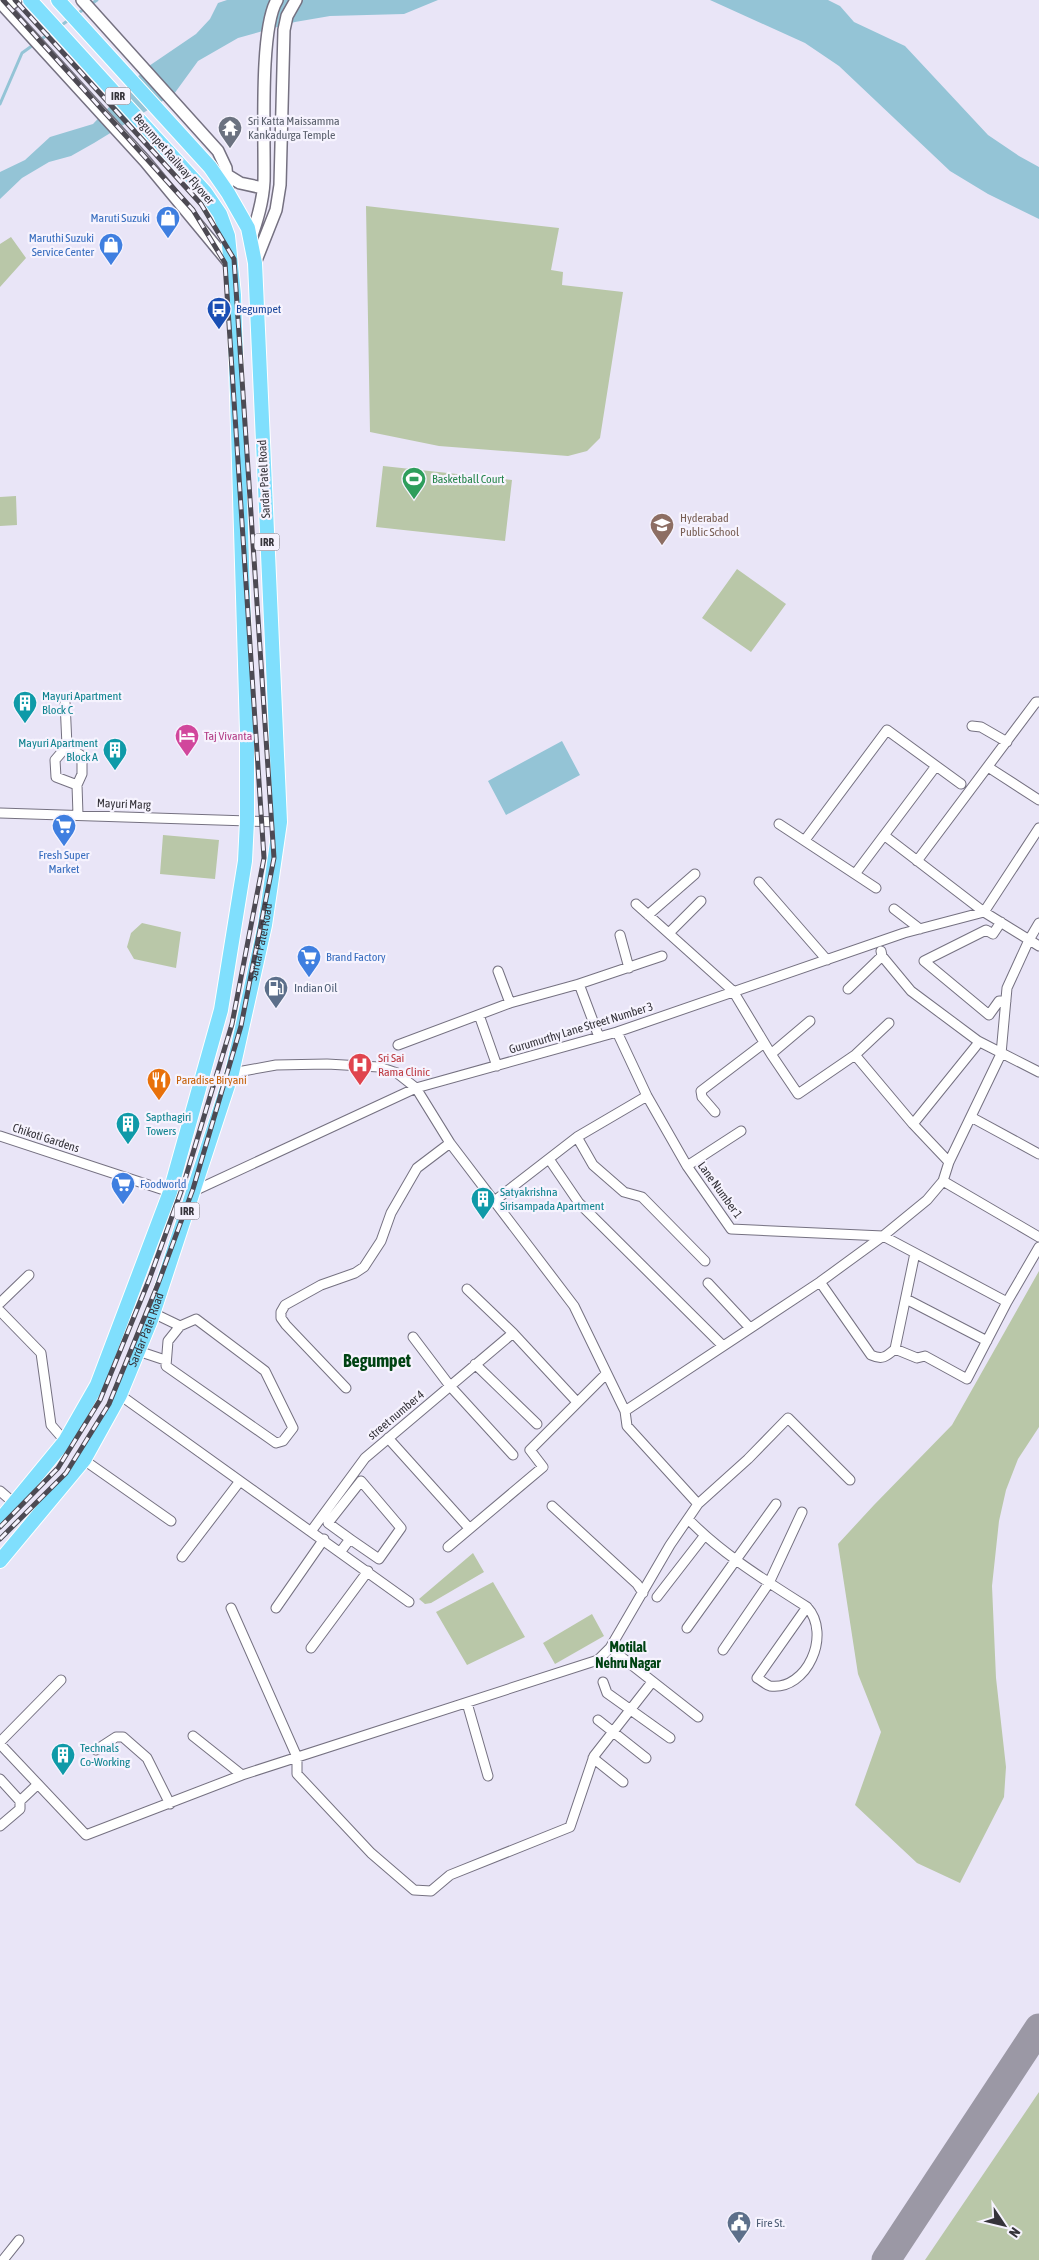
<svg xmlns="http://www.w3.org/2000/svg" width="1039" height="2260" font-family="'Asap Condensed',sans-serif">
<rect width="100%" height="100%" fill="#e9e5f7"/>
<!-- green -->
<path fill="#b9c7a8" d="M366,206l193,22 -8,42 12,2 -1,13 61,7 -23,146 -13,13 -19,5 -129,-10 -69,-14z
M11,237l15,21 -26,29v-43z
M383,466l129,14 -7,61 -129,-14z
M16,496l1,29 -17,1v-29z
M737,569l49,35 -35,48 -49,-34z
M163,835l56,5 -4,39 -55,-5z
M142,923l39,9 -5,36 -42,-9 -7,-12 4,-14z
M1039,1271v156l-21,32 -12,31 -7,31 -7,65 4,92 10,89 -2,30 -44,86 -43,-20 -62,-58 26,-73 -23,-58 -20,-130 36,-39 78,-80z
M473,1553l11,19 -53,31 -6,1 -6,-5z
M493,1582l32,55 -58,28 -31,-53z
M592,1614l12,22 -49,28 -12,-21z
M1039,2092v168h-114z"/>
<!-- water -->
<path fill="#94c4d6" d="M227,0h211l-34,14 -74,2 -35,6 -57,16 -40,23 -24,33 -80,49 -23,13 -22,6 -27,16 -22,21v-27l25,-12 25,-23 43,-13 53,-56 50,-34 14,-15 8,-16z
M710,0h118l12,6 14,16 51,24 83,89 31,21 20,11v52l-51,-25 -38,-23 -111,-105 -34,-23z
M562,741l18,34 -74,40 -18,-34z"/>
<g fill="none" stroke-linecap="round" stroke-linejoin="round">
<!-- stream -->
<path stroke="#94c4d6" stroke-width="3" d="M77,14l20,-14
M59,27l11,-8
M0,104l22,-51 32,-23"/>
<!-- taxiway -->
<path stroke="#9b98a5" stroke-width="29" d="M886,2260l153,-232"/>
<defs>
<path id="minor" d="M65,701l2,45 -12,14 1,17 21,8 1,30
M972,726l9,1 26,15
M67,746l15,10v18l-5,11
M988,767l51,33
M0,813l280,9
M779,824l97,64
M885,836l99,76 55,34
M805,840l82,-110 74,54
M917,861l119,-159h3
M855,874l81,-108
M759,882l68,78
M636,904l97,87 38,63 27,40 57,-39 34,-32
M894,909l26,20
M648,915l47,-41
M1001,922l-8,12 -7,-4 -62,31 65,54 10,-14h7
M669,933l32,-32
M620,935l9,33
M882,956l29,35 67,50 61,31
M498,971l12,32
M579,984l20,53
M848,989l34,-33 -1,-5
M479,1015l18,51
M617,1032l30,64 40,70 44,63 152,7 32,17 -20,96c-9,8 -13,11 -24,6l-51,-73
M398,1045l112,-42 69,-19 83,-28
M771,1054l39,-33
M855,1055l58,69 36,38
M232,1073l44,-8 51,-1 52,3 18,6 19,15 34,55 124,163 51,105 2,15 71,78
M715,1112l-13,-15 -1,-6 63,-48
M971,1117l68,37
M913,1124l63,-78
M0,1136l170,56
M577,1137l16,28 31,27 18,5 63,64
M549,1159l30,44 144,143
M687,1166l54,-35
M943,1181l96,56
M194,1191l222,-103 201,-56 287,-99 80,-21 55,-84
M493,1202l84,-65 70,-41
M915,1253l92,49
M708,1283l42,45
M467,1289l46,44 64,69
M906,1299l81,42
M0,1303l29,-28
M0,1311l41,42 10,72 14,16
M153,1313l27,13 -12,15 -2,25 110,77 7,-2 10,-13 -28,-57 -69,-52 -16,7
M413,1337l37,49 63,69
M895,1349l22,9 8,-2 42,23 40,-77 32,-55
M138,1351l27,9
M475,1364l62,60
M346,1388l-60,-63 -5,-7v-6l4,-7 36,-20 34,-12 9,-6 17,-26 10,-28 26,-45 33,-25
M120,1395l289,207
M625,1411l195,-129 63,-46 44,-36 16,-19 6,-19 52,-108 6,-66 22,-48 10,-17
M388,1438l81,90
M84,1460l87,61
M0,1491l15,13
M552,1506l85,78 6,9
M688,1519c34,35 78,62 119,88 25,27 0,84 -37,79 -4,-1 -9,-6 -13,-8l50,-71
M312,1530l53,-72 148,-125
M448,1547l95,-80 -13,-17 76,-76
M341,1551l9,-12 29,20 22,-31 -40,-47 -33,42 22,16
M182,1557l58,-76
M657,1597l48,-62
M231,1608l66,149v17l74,79 43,37 17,1 19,-16 120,-48 24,-71 58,-74
M276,1608l48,-69
M687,1628l89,-124
M311,1648l57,-77
M610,1648l88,69
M723,1650l46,-67 33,-71
M603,1682l4,11 63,45
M467,1703l21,73
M598,1720l48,38
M193,1736l49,39
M0,1742l61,-62
M0,1744l86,91 156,-60 356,-115 12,-12 60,-103 28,-41 50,-45 40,-41 62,62
M96,1750l20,-13h7l24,21 23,46
M593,1758l30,24
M0,1779l20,22v8l-20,17
M20,1801l18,-17
M3,2260l16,-20"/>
<path id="tertiary" d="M82,0l136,151 8,17 2,25
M0,2l145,159 86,104
M6,8l10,-8
M227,175l13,8 23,5
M250,241c7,-20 13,-39 14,-60 1,-39 -5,-152 13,-181
M255,263l21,-53 4,-25 4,-155 3,-14 9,-16"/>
<g id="primary">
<path d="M0,1520l65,-79 32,-56 73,-193 51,-182 24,-149 2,-40v-90l-13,-436 -6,-59 -8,-22 -15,-22 -175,-192"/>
<path id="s1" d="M0,1561l84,-101 36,-65 31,-75 81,-247 33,-148 15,-103 -25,-559 -7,-35 -20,-35 -18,-26 -152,-167"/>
</g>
</defs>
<!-- minor casing -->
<use href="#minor" stroke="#757181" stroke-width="11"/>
<!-- tertiary casing -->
<use href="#tertiary" stroke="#757181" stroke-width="14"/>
<!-- primary casing -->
<use href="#primary" stroke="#fff" stroke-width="16"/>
<!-- minor -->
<use href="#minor" stroke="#fff" stroke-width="9"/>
<!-- tertiary -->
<use href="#tertiary" stroke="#fff" stroke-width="11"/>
<!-- primary -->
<use href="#primary" stroke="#80dffd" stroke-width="14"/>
<defs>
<path id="rail" d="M0,1527l58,-59 42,-68 49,-120 34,-94 49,-162 32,-166 -39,-595 -32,-53 -190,-210
M0,1539l66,-66 43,-69 49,-120 35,-95 48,-163 33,-168 -40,-599 -33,-55 -186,-204"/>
</defs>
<!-- rail casing -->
<use href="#rail" stroke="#4d4a53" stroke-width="5"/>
<!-- rail -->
<use href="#rail" stroke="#f6f3fe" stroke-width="3" stroke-dasharray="9" stroke-linecap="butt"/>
</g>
<!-- icons -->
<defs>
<symbol id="temple-pin" viewBox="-11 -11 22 30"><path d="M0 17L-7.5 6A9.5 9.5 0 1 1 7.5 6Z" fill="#6b7280" stroke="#f6f3fe"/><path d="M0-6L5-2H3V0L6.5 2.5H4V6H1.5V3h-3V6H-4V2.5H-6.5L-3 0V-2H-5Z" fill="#fff"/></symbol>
<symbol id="shop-pin" viewBox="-11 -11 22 30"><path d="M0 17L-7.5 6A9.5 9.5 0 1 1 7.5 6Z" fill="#3f7fe0" stroke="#f6f3fe"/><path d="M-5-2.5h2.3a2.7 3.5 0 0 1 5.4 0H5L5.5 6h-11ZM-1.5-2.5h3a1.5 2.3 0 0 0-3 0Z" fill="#fff"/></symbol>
<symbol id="bus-pin" viewBox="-11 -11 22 30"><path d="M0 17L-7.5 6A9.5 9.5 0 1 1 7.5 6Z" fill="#1a4fb4" stroke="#f6f3fe"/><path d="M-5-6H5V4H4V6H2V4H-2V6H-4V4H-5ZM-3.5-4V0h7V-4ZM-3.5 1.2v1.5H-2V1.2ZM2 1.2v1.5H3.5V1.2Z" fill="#fff"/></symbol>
<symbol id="stadium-pin" viewBox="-11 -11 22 30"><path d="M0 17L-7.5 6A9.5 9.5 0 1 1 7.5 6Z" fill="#2e9e5b" stroke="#f6f3fe"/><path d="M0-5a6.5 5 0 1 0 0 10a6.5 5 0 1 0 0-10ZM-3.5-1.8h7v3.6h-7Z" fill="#fff"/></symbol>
<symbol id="school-pin" viewBox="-11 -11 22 30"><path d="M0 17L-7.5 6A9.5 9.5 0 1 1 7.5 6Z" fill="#8d6e63" stroke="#f6f3fe"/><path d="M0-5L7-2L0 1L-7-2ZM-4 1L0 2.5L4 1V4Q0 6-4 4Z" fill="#fff"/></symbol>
<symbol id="building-pin" viewBox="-11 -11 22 30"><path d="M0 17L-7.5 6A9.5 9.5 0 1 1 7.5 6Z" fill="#0f9aa8" stroke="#f6f3fe"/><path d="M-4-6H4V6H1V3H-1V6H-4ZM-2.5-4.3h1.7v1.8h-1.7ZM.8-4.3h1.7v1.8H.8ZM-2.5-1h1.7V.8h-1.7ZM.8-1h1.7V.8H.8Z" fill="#fff"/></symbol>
<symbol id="hotel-pin" viewBox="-11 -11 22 30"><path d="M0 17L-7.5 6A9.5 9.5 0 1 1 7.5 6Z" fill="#d1479c" stroke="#f6f3fe"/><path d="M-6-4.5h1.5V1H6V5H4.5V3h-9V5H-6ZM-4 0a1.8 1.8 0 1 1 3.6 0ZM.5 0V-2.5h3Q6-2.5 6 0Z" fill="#fff"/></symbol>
<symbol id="supermarket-pin" viewBox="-11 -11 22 30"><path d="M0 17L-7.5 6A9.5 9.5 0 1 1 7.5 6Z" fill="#3f7fe0" stroke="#f6f3fe"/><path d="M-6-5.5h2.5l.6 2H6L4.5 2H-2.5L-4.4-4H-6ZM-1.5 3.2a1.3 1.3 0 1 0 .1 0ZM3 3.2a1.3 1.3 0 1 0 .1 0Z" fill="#fff"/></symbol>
<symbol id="fuel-pin" viewBox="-11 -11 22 30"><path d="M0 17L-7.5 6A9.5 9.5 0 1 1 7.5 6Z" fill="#5c6f8a" stroke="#f6f3fe"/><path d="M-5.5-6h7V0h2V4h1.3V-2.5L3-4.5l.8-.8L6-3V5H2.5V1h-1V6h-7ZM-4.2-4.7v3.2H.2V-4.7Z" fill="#fff"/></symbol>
<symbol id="hospital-pin" viewBox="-11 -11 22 30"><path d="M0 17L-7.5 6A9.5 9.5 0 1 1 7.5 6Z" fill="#e0444e" stroke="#f6f3fe"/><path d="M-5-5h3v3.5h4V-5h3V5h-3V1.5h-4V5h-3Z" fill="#fff"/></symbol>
<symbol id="restaurant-pin" viewBox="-11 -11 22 30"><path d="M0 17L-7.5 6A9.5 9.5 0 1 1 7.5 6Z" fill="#e8710a" stroke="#f6f3fe"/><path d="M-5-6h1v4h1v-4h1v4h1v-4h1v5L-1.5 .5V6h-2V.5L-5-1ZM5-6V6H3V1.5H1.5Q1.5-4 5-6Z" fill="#fff"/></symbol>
<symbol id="civic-pin" viewBox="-11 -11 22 30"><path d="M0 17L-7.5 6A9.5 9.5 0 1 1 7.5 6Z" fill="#5c6f8a" stroke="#f6f3fe"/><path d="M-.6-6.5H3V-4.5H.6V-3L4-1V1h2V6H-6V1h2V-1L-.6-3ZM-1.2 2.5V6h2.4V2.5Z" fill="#fff"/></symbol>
</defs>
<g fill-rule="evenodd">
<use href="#temple-pin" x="216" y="114" width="28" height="38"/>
<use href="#shop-pin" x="154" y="204" width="28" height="38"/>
<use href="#shop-pin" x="97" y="231" width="28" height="38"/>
<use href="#bus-pin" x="205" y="295" width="28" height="38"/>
<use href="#stadium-pin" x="400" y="465" width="28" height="38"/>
<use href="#school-pin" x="648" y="511" width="28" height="38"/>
<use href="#building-pin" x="11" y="689" width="28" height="38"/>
<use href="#hotel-pin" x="173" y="722" width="28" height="38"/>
<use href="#building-pin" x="101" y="736" width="28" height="38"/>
<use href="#supermarket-pin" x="50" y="812" width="28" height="38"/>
<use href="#supermarket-pin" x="295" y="943" width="28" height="38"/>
<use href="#fuel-pin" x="262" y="974" width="28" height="38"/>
<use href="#hospital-pin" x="346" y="1051" width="28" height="38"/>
<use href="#restaurant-pin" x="145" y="1066" width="28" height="38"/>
<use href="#building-pin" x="114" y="1110" width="28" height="38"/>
<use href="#supermarket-pin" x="109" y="1170" width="28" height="38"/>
<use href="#building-pin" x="469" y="1185" width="28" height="38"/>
<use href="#building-pin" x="49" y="1741" width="28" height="38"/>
<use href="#civic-pin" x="725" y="2209" width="28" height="38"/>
</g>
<g text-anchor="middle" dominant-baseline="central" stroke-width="4.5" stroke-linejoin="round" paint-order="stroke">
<!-- shield labels -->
<g fill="#f6f3fe" stroke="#6f6d75" stroke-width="1">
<rect x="105.5" y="87.5" width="25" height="17" rx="4"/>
<rect x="254.5" y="533.5" width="25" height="17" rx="4"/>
<rect x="174.5" y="1202.5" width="25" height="17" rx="4"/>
</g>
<g font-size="11" font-weight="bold" fill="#35333a">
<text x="118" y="96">IRR</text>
<text x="267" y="542">IRR</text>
<text x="187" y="1211">IRR</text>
</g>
<!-- worship labels -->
<g font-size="12" fill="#5b616d" stroke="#f6f3fe" text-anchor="start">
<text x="248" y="121">Sri Katta Maissamma<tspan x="248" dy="14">Kankadurga Temple</tspan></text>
</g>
<!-- street labels -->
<g font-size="12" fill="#35333a" stroke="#f6f3fe">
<text transform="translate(174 159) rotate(49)">Begumpet Railway Flyover</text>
<text transform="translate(264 479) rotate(-93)">Sardar Patel Road</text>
<text transform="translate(124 804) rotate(2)">Mayuri Marg</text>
<text stroke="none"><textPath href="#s1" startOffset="681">Sardar Patel Road</textPath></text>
<text transform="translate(581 1028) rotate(-17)">Gurumurthy Lane Street Number 3</text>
<text transform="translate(46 1138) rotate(18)">Chikoti Gardens</text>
<text transform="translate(720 1190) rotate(54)">Lane Number 1</text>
<text stroke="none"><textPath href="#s1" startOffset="276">Sardar Patel Road</textPath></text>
<text transform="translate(396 1415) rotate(-40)">street number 4</text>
</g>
<!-- shop labels -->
<g font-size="12" fill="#366cbe" stroke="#f6f3fe" text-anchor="end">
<text x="150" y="218">Maruti Suzuki</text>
<text x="94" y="238">Maruthi Suzuki<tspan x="94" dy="14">Service Center</tspan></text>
<text x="64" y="855" text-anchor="middle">Fresh Super<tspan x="64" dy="14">Market</tspan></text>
<text x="326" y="957" text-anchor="start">Brand Factory</text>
<text x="140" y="1184" text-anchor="start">Foodworld</text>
</g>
<!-- transit labels -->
<g font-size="12" fill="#164399" stroke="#f6f3fe" text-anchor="start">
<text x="236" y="309">Begumpet</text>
</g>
<!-- leisure labels -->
<g font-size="12" fill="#27864d" stroke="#f6f3fe" text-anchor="start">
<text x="432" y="479">Basketball Court</text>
</g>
<!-- education labels -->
<g font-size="12" fill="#785e54" stroke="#f6f3fe" text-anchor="start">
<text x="680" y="518">Hyderabad<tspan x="680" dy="14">Public School</tspan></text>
</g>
<!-- culture labels -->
<g font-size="12" fill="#0d838f" stroke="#f6f3fe" text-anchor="start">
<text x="42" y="696">Mayuri Apartment<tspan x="42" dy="14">Block C</tspan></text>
<text x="98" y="743" text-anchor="end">Mayuri Apartment<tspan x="98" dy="14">Block A</tspan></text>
<text x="146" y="1117">Sapthagiri<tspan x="146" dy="14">Towers</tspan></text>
<text x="500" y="1192">Satyakrishna<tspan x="500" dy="14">Sirisampada Apartment</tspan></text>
<text x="80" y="1748">Technals<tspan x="80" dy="14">Co-Working</tspan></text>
</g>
<!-- hotel labels -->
<g font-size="12" fill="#b23c85" stroke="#f6f3fe" text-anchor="start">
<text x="204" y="736">Taj Vivanta</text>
</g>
<!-- service labels -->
<g font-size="12" fill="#4e5e75" stroke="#f6f3fe" text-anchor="start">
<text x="294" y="988">Indian Oil</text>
<text x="756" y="2223">Fire St.</text>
</g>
<!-- health labels -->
<g font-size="12" fill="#be3a42" stroke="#f6f3fe" text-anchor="start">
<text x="378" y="1058">Sri Sai<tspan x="378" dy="14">Rama Clinic</tspan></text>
</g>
<!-- food labels -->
<g font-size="12" fill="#c56008" stroke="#f6f3fe" text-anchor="start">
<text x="176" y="1080">Paradise Biryani</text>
</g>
<!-- neighbourhood labels -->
<g font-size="14" font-weight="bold" fill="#004313" stroke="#f6f3fe">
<text x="628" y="1647">Motilal<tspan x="628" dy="16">Nehru Nagar</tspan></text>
</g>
<!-- district labels -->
<g font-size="18" font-weight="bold" fill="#004313" stroke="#f6f3fe">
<text x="377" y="1360">Begumpet</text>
</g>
</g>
<!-- north arrow -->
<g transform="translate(1004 2225) rotate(125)" stroke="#f6f3fe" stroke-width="4" paint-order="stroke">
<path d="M0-4L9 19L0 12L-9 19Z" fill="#35333a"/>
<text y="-8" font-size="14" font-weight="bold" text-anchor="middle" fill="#35333a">N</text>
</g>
</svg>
